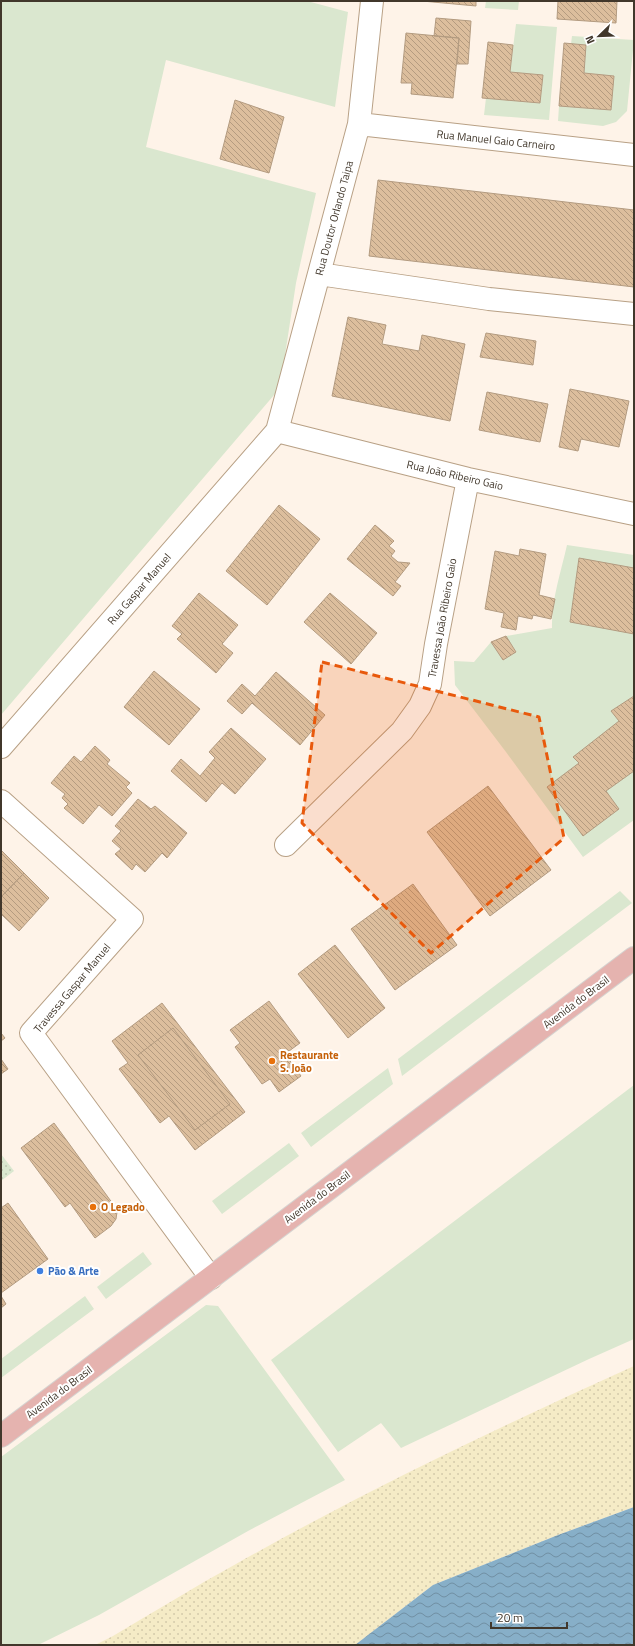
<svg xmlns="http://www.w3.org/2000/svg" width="635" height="1646" font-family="'Titillium Web',sans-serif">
<defs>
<pattern id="sand-dots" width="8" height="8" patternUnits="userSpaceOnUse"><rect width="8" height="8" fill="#f5ebc6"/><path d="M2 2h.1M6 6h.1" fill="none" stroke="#d3caaa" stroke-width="1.8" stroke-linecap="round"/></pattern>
<pattern id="park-dots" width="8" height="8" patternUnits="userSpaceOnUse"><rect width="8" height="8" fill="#dae7cf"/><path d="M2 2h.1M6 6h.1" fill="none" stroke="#bcc7b2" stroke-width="1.8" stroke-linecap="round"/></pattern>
<pattern id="water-waves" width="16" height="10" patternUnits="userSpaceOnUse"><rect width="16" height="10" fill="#87afc8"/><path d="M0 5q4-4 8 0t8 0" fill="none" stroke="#708fa3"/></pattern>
<pattern id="building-back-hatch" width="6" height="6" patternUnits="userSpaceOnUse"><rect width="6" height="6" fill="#dcbe9d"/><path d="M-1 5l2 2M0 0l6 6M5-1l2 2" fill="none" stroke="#b49b80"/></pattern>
</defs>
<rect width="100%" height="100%" fill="#fef3e8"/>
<!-- green -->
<path fill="#dae7cf" d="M1,1h306l41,11 -13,95 -169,-47 -20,87 170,46 -20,90 -16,105 -279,327z
M486,1h33l-1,9 -33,-2z
M516,24l41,3 -8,93 -65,-5 2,-17 54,5 3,-28 -33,-3z
M572,36l62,4 -7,71 -11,11 -13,4 -45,-5 1,-15 52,4 3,-34 -30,-3 2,-28 -15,-1z
M567,545l67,10v265l-51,37 -77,-105 -51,-67 -1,-24 20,1 17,-20 12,18 13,-8 -10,-16 46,-8c-1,-27 9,-56 15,-83z
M620,891l12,12 -230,173 -4,-17z
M388,1068l5,16 -82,63 -10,-14z
M634,1085v254l-45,20 -188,89 -20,-25 -43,29 -67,-92z
M289,1143l10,13 -77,58 -10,-13z
M143,1252l9,12 -46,35 -9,-12z
M85,1296l9,13 -93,69v-19z
M206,1305l12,1 127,174 -97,51 -149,84 -61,30h-37v-188z"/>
<!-- sand -->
<path fill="url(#sand-dots)" d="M634,1366v141l-76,28 -125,50 -78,60h-260l18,-9c41,-24 81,-49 123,-72 129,-73 263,-137 398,-198z"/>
<!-- park -->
<path fill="url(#park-dots)" d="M1,1154l13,17 -13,10z"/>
<!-- water -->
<path fill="url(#water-waves)" d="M634,1507v138h-279l78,-60 125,-50z"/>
<!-- building -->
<path fill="url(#building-back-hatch)" stroke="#b39b80" d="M422,1h54v5z
M558,1h59l-1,22 -59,-4z
M436,18l35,3 -3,43h-11l2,-26 -25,-2z
M406,33l53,5 -6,60 -42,-4 1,-11h-11z
M488,42l25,3 -3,27 33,3 -3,28 -58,-5z
M564,43l22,2 -2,28 30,3 -3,34 -52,-4z
M235,100l49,17 -15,56 -49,-14z
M378,180l256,30v77l-265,-31z
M348,317l38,8 -4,19 37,7 3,-16 43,9 -15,77 -118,-25z
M486,333l50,8 -3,24 -53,-8z
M570,389l59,12 -10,46 -38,-8 -3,12 -19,-4z
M487,392l61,12 -8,38 -61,-12z
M279,505l41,34 -53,66 -41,-34z
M375,525l19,16 -5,5 6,5 -4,5 7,6 12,1 -15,19 6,4 -8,10 -46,-37z
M520,549l26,5 -7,41 16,4 -4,20 -18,-4 -1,4 -14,-3 -2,14 -15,-3 3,-14 -19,-4 10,-58 24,5z
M579,558l55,10v66l-64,-12z
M199,593l39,32 -16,19 11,9 -17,20 -39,-34 5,-5 -10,-8z
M330,593l47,40 -26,31 -47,-42z
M506,636l10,16 -13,8 -12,-18z
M154,671l46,38 -31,36 -45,-38z
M276,672l49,43 -25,30 -48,-42 -10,11 -15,-13 15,-17 13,12z
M634,696v75l-28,20 13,18 -36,27 -36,-49 32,-24 -6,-6 46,-36 -8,-10z
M231,728l35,31 -31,35 -13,-11 -16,19 -35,-31 10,-12 19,17 15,-18 -6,-6z
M95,746l15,14 -3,4 23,19 -4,4 6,6 -20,23 -13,-11 -16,19 -19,-16 4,-4 -6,-6 3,-4 -14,-11 23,-27 7,6z
M488,786l63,84 -61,46 -63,-84z
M138,799l13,10 4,-3 32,27 -20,25 -5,-5 -17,19 -9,-8 -4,6 -17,-16 6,-5 -9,-8 9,-10 -6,-5z
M1,850l23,23 -23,24z
M24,873l25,25 -30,33 -18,-17v-17z
M413,884l44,61 -62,45 -44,-61z
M335,945l50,63 -37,30 -50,-64z
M269,1001l31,42 -15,11 16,22 -22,16 -9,-13 -8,5 -27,-37 5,-4 -10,-13z
M162,1003l83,109 -50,38 -26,-34 -9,7 -41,-54 9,-6 -16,-22z
M173,1028l57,76 -35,26 -57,-75z
M1,1033l4,5 -4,3z
M1,1059l7,10 -7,5z
M54,1123l59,81 4,8 -1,7 -5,7 -16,12 -25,-35 -5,4 -44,-59z
M8,1203l40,56 -47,34v-85z
M1,1296l5,8 -5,4z"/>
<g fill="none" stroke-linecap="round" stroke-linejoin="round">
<defs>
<path id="minor" d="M359,124l275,31
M319,274l170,25 145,15
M277,431l191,48 166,35
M1,747l276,-316 82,-307 13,-123
M1,801l131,118 -101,114 180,245
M286,845l116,-114 18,-25 10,-22 6,-40 32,-165"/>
<path id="major" d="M1,1436l633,-478"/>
</defs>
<!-- minor casing -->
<use href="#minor" stroke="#b8a085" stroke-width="24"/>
<!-- major casing -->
<use href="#major" stroke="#d5d3d0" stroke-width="24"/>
<!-- minor -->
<use href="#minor" stroke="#fff" stroke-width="22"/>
<!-- major -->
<use href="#major" stroke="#e5b3af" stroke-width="22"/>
</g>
<!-- marked area -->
<path fill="#e8590c" fill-opacity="0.2" stroke="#e8590c" stroke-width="3" stroke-dasharray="8 5" stroke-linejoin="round" d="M322,662l217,55 25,121 -133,115 -129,-130z"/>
<!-- markers -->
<g fill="#e8710a" stroke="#fff" stroke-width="1.5">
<circle cx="272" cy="1061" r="4"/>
<circle cx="93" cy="1207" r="4"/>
</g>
<circle fill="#3f7fe0" stroke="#fff" stroke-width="1.5" cx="40" cy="1271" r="4"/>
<g text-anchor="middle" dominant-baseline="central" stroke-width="4" stroke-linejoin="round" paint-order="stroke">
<!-- street labels -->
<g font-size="11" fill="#41372b" stroke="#fff">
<text transform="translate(496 140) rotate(6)">Rua Manuel Gaio Carneiro</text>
<text transform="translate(334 218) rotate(-75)">Rua Doutor Orlando Taipa</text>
<text transform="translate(455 475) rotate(13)">Rua João Ribeiro Gaio</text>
<text transform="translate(139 589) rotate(-49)">Rua Gaspar Manuel</text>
<text transform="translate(442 618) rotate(-80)">Travessa João Ribeiro Gaio</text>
<text transform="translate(72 988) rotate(-50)">Travessa Gaspar Manuel</text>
<text transform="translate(576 1002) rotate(-37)">Avenida do Brasil</text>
<text transform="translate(317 1197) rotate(-37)">Avenida do Brasil</text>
<text transform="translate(59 1392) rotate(-37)">Avenida do Brasil</text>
</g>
<!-- food labels -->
<g font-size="11" font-weight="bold" fill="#c56008" stroke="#fff" text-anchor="start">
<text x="280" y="1055">Restaurante<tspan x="280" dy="13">S. João</tspan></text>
<text x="101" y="1207">O Legado</text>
</g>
<!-- shop labels -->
<g font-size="11" font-weight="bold" fill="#366cbe" stroke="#fff" text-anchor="start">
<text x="48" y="1271">Pão &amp; Arte</text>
</g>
</g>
<!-- border -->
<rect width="635" height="1646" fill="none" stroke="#41372b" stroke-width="4"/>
<!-- north arrow -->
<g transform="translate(599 36) rotate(247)" stroke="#ffffff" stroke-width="3" paint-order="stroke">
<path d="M0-3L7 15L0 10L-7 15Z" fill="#41372b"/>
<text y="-6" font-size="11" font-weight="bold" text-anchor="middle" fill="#41372b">N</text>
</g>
<!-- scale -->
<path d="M491 1622v6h76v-6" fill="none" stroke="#41372b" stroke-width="2"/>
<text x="497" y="1622" font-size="12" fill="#41372b" stroke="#ffffff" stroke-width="3" paint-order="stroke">20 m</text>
</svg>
